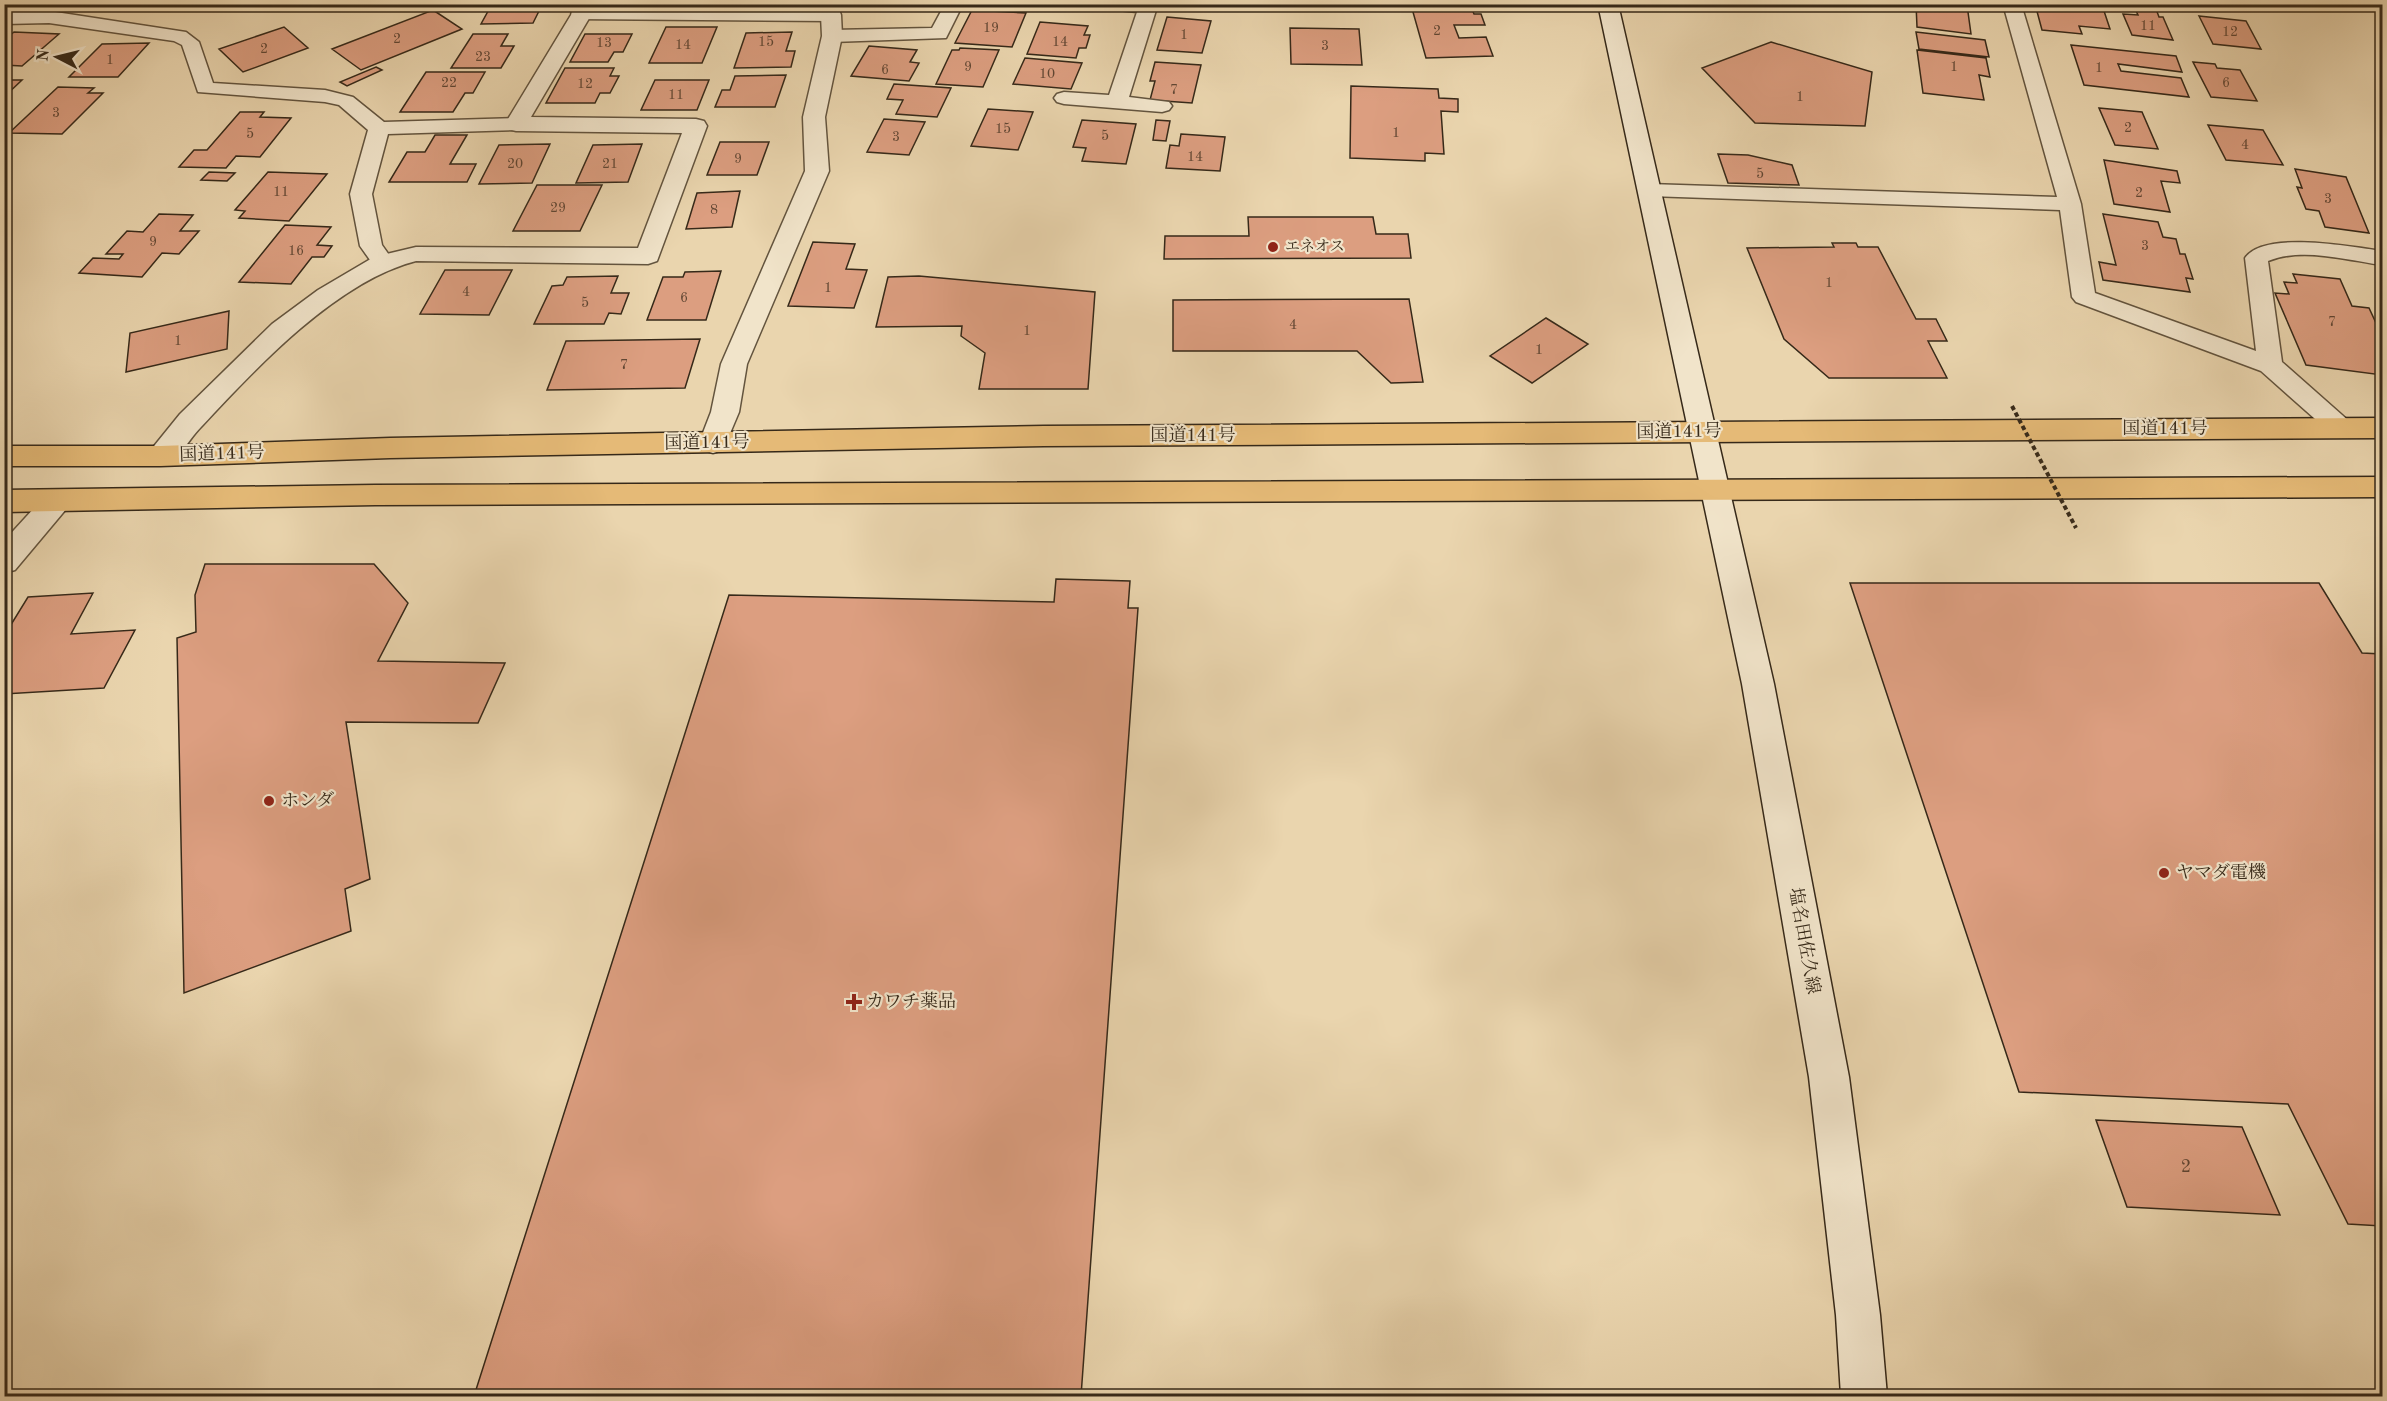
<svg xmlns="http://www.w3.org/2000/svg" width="2387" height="1401" font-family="'Old Standard TT','Noto Serif JP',serif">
<rect width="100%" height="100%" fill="#ead5ae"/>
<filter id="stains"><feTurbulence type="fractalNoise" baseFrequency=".00333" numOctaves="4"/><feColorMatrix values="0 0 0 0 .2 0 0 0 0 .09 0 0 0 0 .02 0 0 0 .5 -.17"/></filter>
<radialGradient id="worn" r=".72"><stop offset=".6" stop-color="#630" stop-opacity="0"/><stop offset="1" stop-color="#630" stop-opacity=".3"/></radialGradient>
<!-- building -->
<path fill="#dc9e80" stroke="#362919" stroke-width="1.5" d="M492,4h42l-2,5h8l-7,14 -52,1z
M1470,4l4,10h7l4,11h-31l5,13 27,-1 7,19 -67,2 -15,-53z
M1916,4l51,1 4,29 -54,-7z
M2035,4h41l27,4 7,21 -31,-3 3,8 -40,-4z
M2134,7l22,2 3,8h4l10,23 -41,-5 -9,-21 15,1z
M433,10l29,19 -101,41 -29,-21z
M972,10l54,3 -14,34 -57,-4z
M2199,16l47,5 15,28 -48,-5z
M1167,17l44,4 -9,32 -45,-3z
M1040,22l48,4 -4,9h6l-4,13h-7l-3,10 -49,-4z
M284,27l24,21 -65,24 -24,-23z
M666,27h51l-15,36h-53z
M1290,28l69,1 3,36 -71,-1z
M14,32l45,2 -37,32 -18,-1v-25z
M792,32l-6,19h9l-4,16 -57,1 12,-35z
M1916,32l69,8 4,17 -70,-8z
M473,34h35l-7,12h13l-13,22h-50z
M585,34h47l-9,18h-9l-6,10h-38z
M1771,42l101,30 -7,54 -110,-3 -53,-55z
M149,43l-31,34h-49l33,-33z
M2071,45l105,11 6,16 -64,-8 3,7 60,7 8,19 -105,-12z
M869,46l48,4 -7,12 9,1 -10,18 -58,-5z
M960,48l39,2 -16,37 -47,-3 16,-34h7z
M1917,50l69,8 4,19 -11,-2 5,25 -61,-7z
M1025,58l57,5 -11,26 -58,-5z
M1155,62l46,3 -9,38 -42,-3 5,-19h-5z
M2193,62l22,2 2,4 23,2 17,31 -46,-4z
M376,67l6,3 -35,16 -7,-4z
M565,68h49l-4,8h9l-9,17h-10l-5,10h-49z
M426,72h59l-12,21h-8l-12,19h-53z
M786,75l-11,32h-60l7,-17h8l5,-14z
M4,80h18l-18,17z
M655,80h54l-12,30h-56z
M894,84l57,4 -14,29 -41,-3 7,-14 -16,-1z
M1351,86l87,3 1,9 19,1v13l-17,-1 3,43 -19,-1v8l-75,-3z
M58,87l36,1 -6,5h15l-41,41 -53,-1z
M2099,108l43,4 16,37 -43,-4z
M988,109l45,3 -15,38 -47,-4z
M240,112h24l-4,5 31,1 -31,39 -24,-1 -10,12 -47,-1 15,-17h13z
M884,119l41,3 -16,33 -42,-3z
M1082,120l54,4 -10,40 -44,-3 4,-13 -13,-1z
M1156,120l14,1 -4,20 -13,-1z
M2208,125l55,5 20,35 -57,-5z
M1181,134l44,3 -5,34 -54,-3 4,-23 9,1z
M435,135h32l-17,29h26l-9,18h-78l18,-30h18z
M720,142h49l-12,33h-50z
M550,144l-18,39 -53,1 20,-39z
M642,144l-14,38 -52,1 17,-38z
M1718,154l30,1 44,10 7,20 -71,-2z
M2104,160l73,11 3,12 -19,-2 9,31 -56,-8z
M2295,169l51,8 23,56 -44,-6 -6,-16 -13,-2 -9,-22 5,1z
M209,172l26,1 -8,8 -26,-1z
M268,172l59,2 -38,47 -50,-3 6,-7 -10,-1z
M537,185h65l-22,46h-67z
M740,191l-8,36 -46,2 11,-36z
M159,214l34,1 -13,16h19l-20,23 -17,-1 -20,24 -63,-4 14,-15 26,1 4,-5h-17l21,-23 16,1z
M2103,214l55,8 5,15 13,2 4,15h5l8,25 -7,-1 4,14 -87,-12 -4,-18 17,3z
M1248,217h125l3,17h32l3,24 -247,1 1,-23h84z
M285,225l46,2 -14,18 15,1 -8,11h-12l-21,27 -52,-2z
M813,242l42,2 -9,25 21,1 -13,38 -66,-2z
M1832,243h24l2,4h20l38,72h20l11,22h-19l19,37h-118l-45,-39 -37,-91 87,-1z
M445,270h67l-23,45 -69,-1z
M721,271l-15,49h-59l16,-43h20l2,-5z
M2293,274l47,5 12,27 17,2 13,28v39l-76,-10 -31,-72 14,1 -5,-12 13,1z
M618,276l-7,17h18l-8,21 -12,-1 -5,11h-70l18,-38 11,-1 4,-8z
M919,276l176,16 -7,97h-109l6,-36 -24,-17 1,-10 -86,1 12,-50z
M1409,299l14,83 -32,1 -34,-32h-184v-51z
M229,311l-2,38 -101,23 4,-39z
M1546,318l42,26 -56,39 -42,-27z
M700,339l-15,49 -138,2 19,-49z
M205,564h169l34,39 -30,58 127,2 -27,60 -132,-1 24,157 -25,10 6,42 -167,62 -7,-355 19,-6 -1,-37z
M1056,579l74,2 -2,27h10l-57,788h-607l255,-801 325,7z
M1850,583h469l43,70 20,1v572l-34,-2 -60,-120 -269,-12z
M93,593l-22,41 64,-4 -31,58 -100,6v-58l24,-39z
M2096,1120l146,7 38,88 -153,-8z"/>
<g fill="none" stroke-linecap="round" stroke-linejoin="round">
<defs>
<path id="lane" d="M945,4h18l-17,34 -114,4 -7,-2 -2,-4 2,-4 7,-2 100,-2z
M1099,4h56l2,3 -28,90 40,5 3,4 -3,4 -7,2 -98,-8 -7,-2 -3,-4 3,-4 7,-2 45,3 28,-83 -29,-3z
M2003,4h18l60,200 14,89 161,58 -11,-93c19,-28 108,-11 137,-7v14c-36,-5 -79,-18 -114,-4l14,101 68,60 4,6 -4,6 -9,3 -9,-3 -71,-63 -185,-69 -4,-5 -12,-87 -411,-14 -8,-1 -3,-5 3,-5 8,-1 408,13z
M581,9h250l7,2 2,4 -2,4 -7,2 -257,-2 -2,-4 2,-4z
M49,11l137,21 13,10 14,41 112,7 28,7 31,25 132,-4 7,2 3,4 -3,4 -7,2 -128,4 -16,60 10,51 12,17 -3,5 -8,2 -8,-2 -15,-21 -10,-52 18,-64 -29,-25 -14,-3 -127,-10 -16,-47 -8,-4 -125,-18 -45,1v-12z"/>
<path id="street" d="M574,4h20l-3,11 -60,102 165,2 8,2 3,5 -50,135 -9,3 -232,-3c-79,20 -160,107 -215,166 -10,10 -18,25 -30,35 -6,5 -14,3 -21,1l-4,-7 34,-42 92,-90 46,-34 56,-33 42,-10 222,1 44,-115 -166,-2 -8,-2 -3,-5 66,-109z
M817,4h20l4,11 1,21 -17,81 4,54 -82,193 -8,48 -16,38 -10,3 -10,-3 -4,-7 12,-31 10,-48 84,-193 -2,-54 19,-81 -1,-21z
M57,490l10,4 5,7 -5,7 -52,62 -11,3v-32l43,-47z"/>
<path id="secondary" d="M1598,4h20l156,680 75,393 31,238 7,81h-46l-5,-81 -27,-238 -67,-393z"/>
<path id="highway" d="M2382,418v20l-1338,8 -654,12 -230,8h-156v-20h156l230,-8 654,-12z
M2382,477v20l-2007,8 -371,7v-22l371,-5z"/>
</defs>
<!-- lane casing -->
<use href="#lane" stroke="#63543e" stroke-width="3"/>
<!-- street casing -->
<use href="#street" stroke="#63543e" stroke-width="3"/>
<!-- secondary casing -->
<use href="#secondary" stroke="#362919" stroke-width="3"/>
<!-- highway casing -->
<use href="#highway" stroke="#362919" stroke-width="3"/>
<!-- lane -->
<use href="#lane" fill="#f1e4ca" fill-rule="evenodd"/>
<!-- street -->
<use href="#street" fill="#f1e4ca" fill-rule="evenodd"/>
<!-- secondary -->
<use href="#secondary" fill="#f1e4ca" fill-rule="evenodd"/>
<!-- highway -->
<use href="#highway" fill="#e5ba77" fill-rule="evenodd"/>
<!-- path-bridge -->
<path stroke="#362919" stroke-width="4" stroke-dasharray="4.5 3" stroke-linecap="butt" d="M2012,406l64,122"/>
</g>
<!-- markers -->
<g fill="#8f2418" stroke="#f1e4ca" stroke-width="2">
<circle cx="1273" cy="247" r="6"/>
<circle cx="269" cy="801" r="6"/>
<circle cx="2164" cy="873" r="6"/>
<path d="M851 993h6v6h6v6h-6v6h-6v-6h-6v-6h6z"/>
</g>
<g text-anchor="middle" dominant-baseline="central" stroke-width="4.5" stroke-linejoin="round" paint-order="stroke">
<!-- far-number labels -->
<g font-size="14" fill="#604633">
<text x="2148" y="26">11</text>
<text x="991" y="28">19</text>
<text x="1437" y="31">2</text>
<text x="2230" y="32">12</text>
<text x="1184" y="35">1</text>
<text x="397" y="39">2</text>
<text x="766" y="42">15</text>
<text x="1060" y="42">14</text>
<text x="604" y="43">13</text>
<text x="683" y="45">14</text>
<text x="1325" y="46">3</text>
<text x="264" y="49">2</text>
<text x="483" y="57">23</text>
<text x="110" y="60">1</text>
<text x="968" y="67">9</text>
<text x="1954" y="67">1</text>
<text x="2099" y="68">1</text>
<text x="885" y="70">6</text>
<text x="1047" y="74">10</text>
<text x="449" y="83">22</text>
<text x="2226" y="83">6</text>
<text x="585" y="84">12</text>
<text x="1174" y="90">7</text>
<text x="676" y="95">11</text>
<text x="1800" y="97">1</text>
<text x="56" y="113">3</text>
<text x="2128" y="128">2</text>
<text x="1003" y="129">15</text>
<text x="1396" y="133">1</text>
<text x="250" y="134">5</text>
<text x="1105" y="136">5</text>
<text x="896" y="137">3</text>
<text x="2245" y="145">4</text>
<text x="1195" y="157">14</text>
<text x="738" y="159">9</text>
<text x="515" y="164">20</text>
<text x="610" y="164">21</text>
<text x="1760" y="174">5</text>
<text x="281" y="192">11</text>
<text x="2139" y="193">2</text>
<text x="2328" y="199">3</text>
<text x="558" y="208">29</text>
<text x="714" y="210">8</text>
<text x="153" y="242">9</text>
<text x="2145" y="246">3</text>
<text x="296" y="251">16</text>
<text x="1829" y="283">1</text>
<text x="828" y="288">1</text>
<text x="466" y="292">4</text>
<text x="684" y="298">6</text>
<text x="585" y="303">5</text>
<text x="2332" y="322">7</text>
<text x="1293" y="325">4</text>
<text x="1027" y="331">1</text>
<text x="178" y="341">1</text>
</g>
<!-- far-poi labels -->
<g font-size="15" fill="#362919" stroke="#f1e4ca" text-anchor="start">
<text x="1285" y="247">エネオス</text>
</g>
<!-- number labels -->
<g font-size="15" fill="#604633">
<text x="1539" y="350">1</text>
<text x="624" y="365">7</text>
</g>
<!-- street labels -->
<g font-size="18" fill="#362919" stroke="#f1e4ca">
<text x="2165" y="429">国道141号</text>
<text transform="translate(1679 432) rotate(-1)">国道141号</text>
<text x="1193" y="436">国道141号</text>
<text transform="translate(707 443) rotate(-1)">国道141号</text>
<text transform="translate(222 454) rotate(-2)">国道141号</text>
<text transform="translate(1804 941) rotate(80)">塩名田佐久線</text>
</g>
<!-- poi labels -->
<g font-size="18" fill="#362919" stroke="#f1e4ca" text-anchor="start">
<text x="281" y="801">ホンダ</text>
<text x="2176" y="873">ヤマダ電機</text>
<text x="866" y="1002">カワチ薬品</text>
</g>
<!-- near-number labels -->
<g font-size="18" fill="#604633">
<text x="2186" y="1167">2</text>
</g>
</g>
<!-- margin -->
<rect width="2387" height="1401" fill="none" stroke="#ead5ae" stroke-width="24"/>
<rect x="6" y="6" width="2375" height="1389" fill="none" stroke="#362919" stroke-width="3"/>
<rect x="12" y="12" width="2363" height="1377" fill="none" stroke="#362919" stroke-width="1.5"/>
<!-- north arrow -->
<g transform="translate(57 57) rotate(277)" stroke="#f1e4ca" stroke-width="4.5" paint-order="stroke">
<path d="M0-4.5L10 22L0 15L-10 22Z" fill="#362919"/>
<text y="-9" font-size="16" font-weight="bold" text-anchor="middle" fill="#362919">N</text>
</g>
<rect width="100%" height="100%" filter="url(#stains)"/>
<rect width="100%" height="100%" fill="url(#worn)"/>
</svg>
